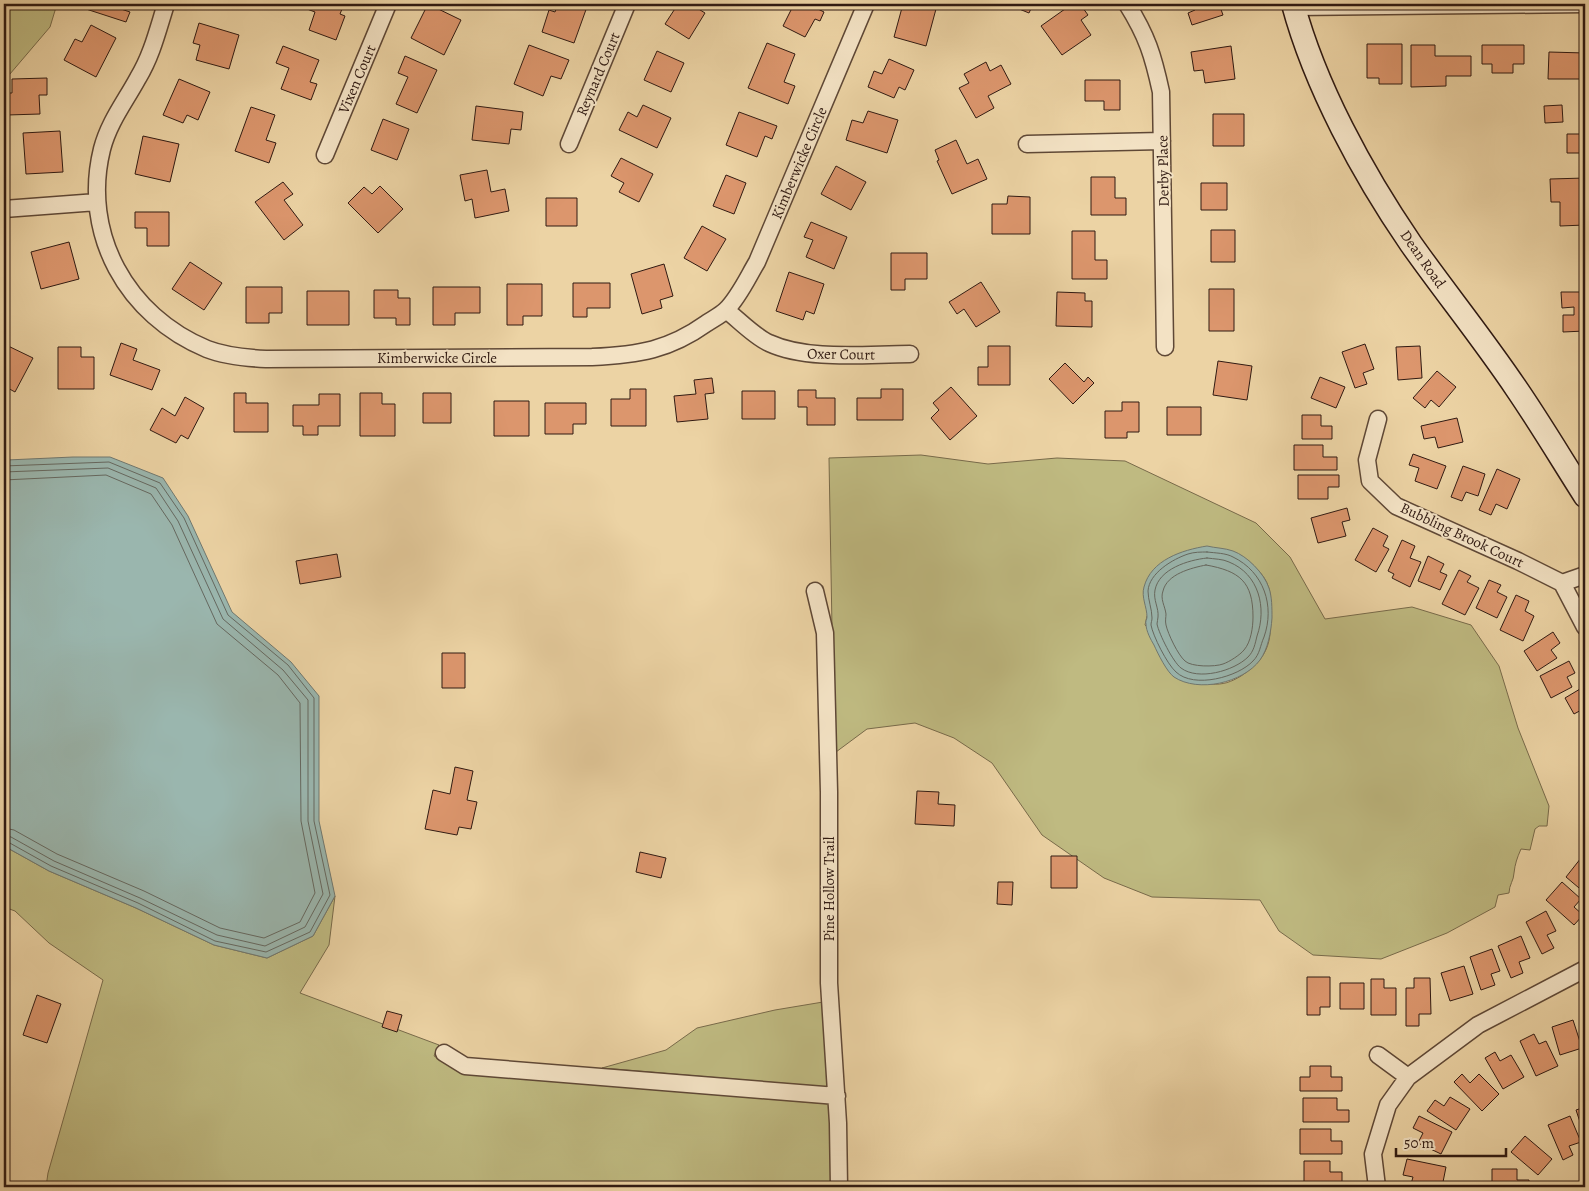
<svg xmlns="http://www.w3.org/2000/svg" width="1589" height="1191" font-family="Alegreya,serif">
<rect width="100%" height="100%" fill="#ecd3a4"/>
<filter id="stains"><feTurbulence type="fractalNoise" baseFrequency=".004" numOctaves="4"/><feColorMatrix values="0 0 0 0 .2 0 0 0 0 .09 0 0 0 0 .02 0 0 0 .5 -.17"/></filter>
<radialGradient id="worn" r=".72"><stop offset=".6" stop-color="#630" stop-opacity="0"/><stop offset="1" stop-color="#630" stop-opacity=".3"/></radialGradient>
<!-- green -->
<path fill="#bfba81" stroke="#786a4a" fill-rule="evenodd" d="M4,4h53l-7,23 -46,54z
M921,455l67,9 69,-6 68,3 131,62 34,34 35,62 87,-12 59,18 28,41 19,62 31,78 -2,20h-8l-4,3 -5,21 -9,-1c-4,9 -6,15 -7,24 0,7 -5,12 -5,20l-11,2 -3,12 -48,26 -66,26 -68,-4 -34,-24 -19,-31 -108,-3 -48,-19 -62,-43 -50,-72 -38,-25 -39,-15 -48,6 -31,23 -4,-124 -3,-170zM1249,561c8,8 16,15 19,25 3,6 2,13 2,19 2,34 1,51 -29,71 -10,6 -18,9 -30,8l-66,-59 2,-9z
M4,846l45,25 87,37 78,37 53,13 46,-22 22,-40 -6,49 -29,48 139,52 -5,11 30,18 366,30 2,83h-786l2,-14 55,-193 -54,-37 -34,-32 -11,-4z
M823,1002l5,85 -226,-19 64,-18 31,-22 78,-18z"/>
<!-- water -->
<path fill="#9ab6ae" stroke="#707870" d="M73,457h37l53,21 25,38 44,96 59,50 28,34v125l16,75 -22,40 -46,22 -53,-13 -78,-37 -87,-37 -45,-25v-384l3,-2z
M1207,546c8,2 18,2 26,5 14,5 31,22 36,37 3,9 3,20 3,30 -1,14 -4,31 -12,42 -17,23 -62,33 -86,17 -7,-5 -16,-23 -20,-32 -3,-5 -8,-14 -8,-21 -1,-2 1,-5 1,-7 0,-10 -6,-20 -3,-30 7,-27 38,-37 63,-41z"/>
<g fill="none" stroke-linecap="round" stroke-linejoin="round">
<!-- shore -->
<path stroke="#656860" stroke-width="1" d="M4,466l105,-4 51,21 24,35 44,97 60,50 26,33v123l16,74 -20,37 -44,20 -51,-11 -77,-38 -87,-37 -43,-24h-4
M4,472l104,-4 48,20 22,33 45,98 60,51 25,30v121l15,73 -18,33 -40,19 -48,-11 -77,-37 -86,-37 -43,-24 -7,-2
M4,480l102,-5 45,19 21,31 45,99 61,51 22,28 1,118 14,72 -15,29 -36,16 -44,-10 -76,-37 -87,-37 -43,-24 -10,-2
M1207,552c8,1 19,1 26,5 31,15 42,49 31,80 -4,9 -4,17 -11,24 -15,16 -59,28 -77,11 -9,-8 -23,-36 -25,-47 0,-3 1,-4 1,-7 0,-9 -4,-18 -4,-27 1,-18 25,-32 40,-37 6,-2 13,-2 19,-2z
M1207,558c7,1 16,1 22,4 30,12 38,46 28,74 -2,8 -3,15 -9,21 -14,14 -50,24 -67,11 -8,-6 -22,-34 -24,-44 0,-2 1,-5 1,-7 1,-9 -5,-17 -3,-27 4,-21 33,-30 52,-32z
M1206,565c34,6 47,17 47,52 0,10 -2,25 -9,33 -4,5 -15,12 -21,14 -8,3 -32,3 -38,-3 -7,-6 -17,-27 -19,-36 -1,-4 0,-8 0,-11 -1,-8 -6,-15 -3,-23 4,-17 28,-23 43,-26z"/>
</g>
<!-- building -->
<path fill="#dc966d" stroke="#301a12" d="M88,4h34l-1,5 9,3 -4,10 -40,-13z
M309,4h35l-4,10 5,2 -9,24 -27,-10 6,-18 -8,-3z
M428,4l33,16 -17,35 -33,-17z
M558,4h30l-14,39 -32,-11 7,-22 6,2z
M678,4h22l-3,4 8,5 -16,26 -24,-15z
M794,4h14l16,8 -4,9 -5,-2 -10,18 -22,-11z
M903,4h14l19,5 -10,37 -32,-9z
M1007,4h26l-4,9z
M1072,4h8l8,11 -7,5 10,15 -29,20 -21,-29z
M1193,4h26l4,11 -31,10 -4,-12 7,-3z
M199,23l40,12 -10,34 -33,-9 4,-15 -7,-2z
M91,25l25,13 -20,39 -32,-17 11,-21 7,3z
M767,43l28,11 -11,28 11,4 -7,18 -40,-16z
M1367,44h35v40h-23v-6h-12z
M529,45l40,15 -8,19 -10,-3 -8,20 -29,-12z
M1411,45h24v11h36v20h-25v10l-35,1z
M1482,45h42v19h-11v9h-21v-9h-10z
M283,46l36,14 -9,22 7,2 -6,16 -30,-11 8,-21 -13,-5z
M1231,46l4,33 -30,4 -2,-13 -9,1 -3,-19z
M657,51l27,12 -13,29 -27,-12z
M1549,52l36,1v26h-37z
M405,56l32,14 -20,43 -21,-9 12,-27 -10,-4z
M889,59l25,11 -9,20 -6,-3 -5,11 -26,-11 6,-16 8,3z
M986,62l4,9 11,-6 10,19 -23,12 6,12 -18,10 -17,-30 10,-5 -5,-9z
M47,78v17h-8l1,19 -33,1v-22h5v-14z
M179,79l31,13 -12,28 -11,-5 -4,8 -20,-8z
M1085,80h35v30h-16v-9h-19z
M643,105l28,13 -14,30 -38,-18 9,-18 9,5z
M1562,105l1,17 -18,1 -1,-17z
M476,106l47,6 -2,18 -10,-1 -2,15 -37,-4z
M251,107l24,8 -9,25 10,3 -7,20 -34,-12z
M868,111l30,9 -11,33 -41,-13 6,-20 11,3z
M739,112l38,14 -5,13 -7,-3 -8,21 -31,-12z
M1213,114h31v32h-31z
M383,119l26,10 -12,31 -26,-10z
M60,131l3,41 -37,2 -3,-41z
M1567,134h18v19h-18z
M143,136l36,8 -9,38 -35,-8z
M956,140l11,24 11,-5 9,20 -35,15 -15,-33 2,-1 -4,-10z
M621,158l32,16 -14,28 -20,-10 5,-9 -13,-7z
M836,166l30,16 -15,28 -30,-16z
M487,170l4,22 14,-3 4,22 -34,7 -3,-19 -7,2 -5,-26z
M726,175l20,8 -12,31 -21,-8z
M1091,177h24v21h11v17h-35z
M1585,178v47l-25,1v-24h-9l-1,-23z
M283,182l10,12 -9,6 19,25 -19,15 -29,-38z
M1201,183h26v27h-26z
M380,186l23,23 -25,24 -30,-30 16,-16 8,7z
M1008,196l22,1v37h-38v-30h15z
M546,198h31v28h-31z
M135,212h34v34h-22v-18h-12z
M811,222l36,15 -13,32 -28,-12 7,-17 -9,-3z
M702,226l24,13 -19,32 -23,-13z
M1211,230h24v32h-24z
M1072,231h23v29h12v19h-35z
M69,242l10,37 -38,10 -10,-37z
M891,253h36v26h-22v11h-14z
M190,262l32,21 -18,27 -32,-21z
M664,264l9,32 -13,4 2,8 -20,6 -11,-40z
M789,272l35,12 -10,30 -8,-3 -3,9 -27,-9z
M981,282l19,30 -24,15 -12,-18 -7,5 -8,-12z
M573,283h37v25h-23v9h-14z
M507,284h35v32h-19v9h-16z
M246,287h36v26h-13v10h-23z
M433,287h47v26h-25v12h-22z
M1209,289h25v42h-25z
M374,290h24v8h12v27h-14v-7h-22z
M307,291h42v34h-42z
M1057,292l28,1v8h7v26l-36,-1z
M1561,292h24v39l-22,1v-17h11v-8l-12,1z
M121,343l16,6 -4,11 27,10 -8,20 -42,-15z
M4,344l29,14 -18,34 -11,-6z
M1365,344l9,25 -11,4 4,11 -12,4 -13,-36z
M988,346h22v39h-32v-18h10z
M1420,346l2,32 -24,2 -2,-33z
M58,347h23v10h13v32h-36z
M1218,361l34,5 -5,34 -34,-5z
M1065,363l19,19 4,-5 6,6 -21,21 -24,-25z
M1437,371l19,16 -17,20 -8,-7 -6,8 -12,-10z
M1320,377l25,10 -9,21 -25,-10z
M712,378l2,15 -9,1 3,25 -31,3 -3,-26 22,-2 -2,-14z
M951,387l26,29 -27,24 -19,-22 8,-8 -6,-7z
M630,389h16v37h-35v-27h19z
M881,389h22v31h-46v-22h24z
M798,390h18v8h19v27h-28v-18h-9z
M742,391h33v28h-33z
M234,393h12v10h22v29h-34z
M360,393h22v11h13v32h-35z
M423,393h28v30h-28z
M319,394h21v32h-22v9h-15v-9h-10v-21h26z
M185,397l19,11 -16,31 -7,-4 -5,8 -26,-13 12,-22 13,8z
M494,401h35v35h-35z
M1122,402h17v30h-12v6h-22v-27h17z
M545,403h41v21h-13v10h-28z
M1167,407h34v28h-34z
M1302,415h19v11h11v13h-30z
M1457,418l6,24 -25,6 -3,-11 -11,2 -3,-13z
M1294,445h29v12h14v13h-43z
M1413,454l33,12 -9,23 -22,-8 4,-13 -10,-3z
M1463,466l22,8 -7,22 -12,-4 -4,9 -11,-4z
M1497,469l23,10 -13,30 -11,-5 -5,11 -12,-5z
M1298,475h41v12h-11v12h-30z
M1347,508l3,12 -8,2 4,14 -28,7 -7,-25z
M1373,528l15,8 -5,10 6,3 -13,23 -21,-12z
M1402,540l13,6 -5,12 11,4 -11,25 -18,-9 2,-4 -6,-3z
M337,554l4,23 -41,7 -4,-23z
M1428,556l16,8 -4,8 7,3 -7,15 -22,-9z
M1459,570l12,6 -4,6 12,6 -14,27 -23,-11z
M1489,580l12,5 -4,7 10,5 -10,21 -21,-10z
M1516,595l13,6 -4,10 9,5 -11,25 -23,-11z
M1553,632l7,11 -9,7 6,8 -20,13 -13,-20z
M442,653h23v35h-23z
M1569,661l6,12 -8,4 5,10 -21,11 -11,-22z
M1585,686v22l-11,6 -9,-16z
M455,767l18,4 -6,29 10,2 -6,27 -12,-2 -2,8 -32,-6 8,-39 17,4z
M917,791l22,1 -1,12 17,1 -1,21 -39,-2z
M640,852l26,6 -5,20 -25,-6z
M1051,856h26v32h-26z
M1581,858l4,4v31l-19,-16z
M998,882h15l-1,23 -15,-1z
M1562,882l19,17 -7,8 9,8 -9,10 -28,-25z
M1546,911l10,20 -9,4 7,13 -12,6 -16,-32z
M1521,936l9,22 -11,4 4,11 -12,5 -13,-32z
M1492,949l8,22 -9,3 4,11 -14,5 -11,-33z
M1464,966l9,28 -23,7 -9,-28z
M1307,977h23v30h-10v8h-13z
M1414,978h16l1,36h-12v12h-13v-38h8z
M1371,979h13v9h12v27h-25z
M1340,983h24v26h-24z
M37,995l24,9 -14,39 -24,-8z
M387,1011l15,4 -5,17 -15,-5z
M1573,1020l9,28 -22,7 -8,-28z
M1534,1034l5,10 7,-3 12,25 -22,10 -16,-35z
M1495,1052l5,9 11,-6 13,22 -21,12 -18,-31z
M1310,1066h21v11h11v14h-42v-14h10z
M1462,1074l8,9 9,-9 20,20 -17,17 -28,-29z
M1450,1097l20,12 -14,21 -29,-19 8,-11 9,6z
M1303,1098h34v12h12v12h-46z
M1585,1107v30l-9,-27z
M1419,1116l33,16 -11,22 -23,-11 5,-10 -10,-5z
M1570,1116l11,26 -12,4 4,9 -10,5 -15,-35z
M1300,1129h31v12h11v13h-42z
M1525,1136l27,23 -14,16 -27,-23z
M1407,1159l39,8 -4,20h-16l-15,-3 2,-7 -10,-2z
M1304,1161h26v11h12v14h-38z
M1492,1169h25v11h12v7h-37z"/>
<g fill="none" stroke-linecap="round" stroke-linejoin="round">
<defs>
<path id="street" d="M166,4c-8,25 -14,51 -28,74 -13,24 -29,44 -36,71 -21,85 25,167 105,200 18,7 40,9 59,10l326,-2c47,-2 77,-7 115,-34 6,-4 14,-8 19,-13 13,-13 22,-33 31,-48l109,-258
M1127,4c20,32 26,51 34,88l4,255
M1294,7l291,-3
M569,144l58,-140
M1027,144l135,-3
M325,155l63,-151
M4,209l93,-7
M726,310c13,10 29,27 43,33 39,18 97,11 141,11
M1378,419l-11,41 3,21 26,25 122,55 44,22 23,-8
M1562,583l23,44
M815,591l10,42 4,159v191l9,140 1,64
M444,1053l21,13 372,30
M1378,1055l30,22
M1377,1187l-4,-33 15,-49 20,-28 70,-52 107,-56"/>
<path id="secondary" d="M1293,4c22,82 70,170 118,240 34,48 72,95 105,144 24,35 46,72 69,108"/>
</defs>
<!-- street casing -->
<use href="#street" stroke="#5f4836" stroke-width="19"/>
<!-- secondary casing -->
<use href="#secondary" stroke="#301a12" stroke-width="25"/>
<!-- street -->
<use href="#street" stroke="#f3e2c4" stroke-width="16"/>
<!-- secondary -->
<use href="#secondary" stroke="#f3e2c4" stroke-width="22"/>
</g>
<g text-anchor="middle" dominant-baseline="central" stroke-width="4" stroke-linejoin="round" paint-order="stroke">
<!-- street labels -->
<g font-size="15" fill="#301a12" stroke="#f3e2c4">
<text transform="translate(598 74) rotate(-67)">Reynard Court</text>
<text transform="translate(357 79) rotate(-67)">Vixen Court</text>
<text transform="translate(799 163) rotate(-67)">Kimberwicke Circle</text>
<text transform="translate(1163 171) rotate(-91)">Derby Place</text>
<text transform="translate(1423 259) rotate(55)">Dean Road</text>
<text transform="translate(841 354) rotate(1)">Oxer Court</text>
<text x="437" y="358">Kimberwicke Circle</text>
<text transform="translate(1462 535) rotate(25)">Bubbling Brook Court</text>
<text transform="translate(829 889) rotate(-90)">Pine Hollow Trail</text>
</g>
</g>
<!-- margin -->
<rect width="1589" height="1191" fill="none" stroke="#ecd3a4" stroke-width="20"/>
<rect x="5" y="5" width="1579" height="1181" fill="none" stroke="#301a12" stroke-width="2.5"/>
<rect x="10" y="10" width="1569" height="1171" fill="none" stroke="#301a12"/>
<!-- scale -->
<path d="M1396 1148v8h110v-8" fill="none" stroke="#301a12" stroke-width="2.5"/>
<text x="1404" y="1148" font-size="15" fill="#301a12" stroke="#f3e2c4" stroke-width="4" paint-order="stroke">50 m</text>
<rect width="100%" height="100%" filter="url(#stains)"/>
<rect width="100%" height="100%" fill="url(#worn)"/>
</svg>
